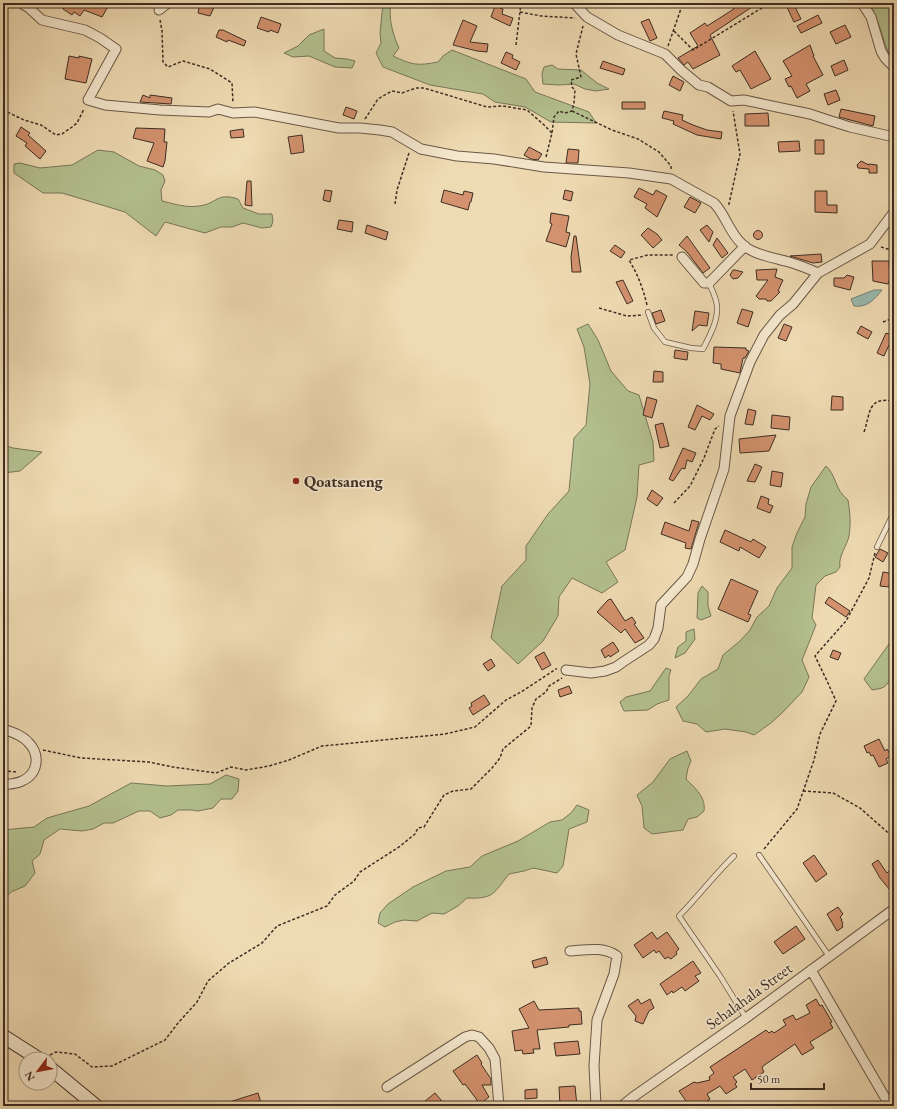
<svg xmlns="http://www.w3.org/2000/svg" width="897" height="1109" font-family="'EB Garamond',serif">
<rect width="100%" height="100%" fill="#efdbb3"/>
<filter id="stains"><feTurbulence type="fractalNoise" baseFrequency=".005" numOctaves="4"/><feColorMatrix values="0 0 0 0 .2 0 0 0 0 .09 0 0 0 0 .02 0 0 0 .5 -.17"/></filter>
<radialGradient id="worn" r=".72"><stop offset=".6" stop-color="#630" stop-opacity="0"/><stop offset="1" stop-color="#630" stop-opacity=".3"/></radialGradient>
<!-- green -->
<path fill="#b4c190" stroke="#78775a" d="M383,3h8c-3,15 2,32 8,45l-6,8c19,9 24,10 45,6l5,-6 9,-6 74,29 9,13 54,20 7,11 -45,-1 -26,-15 -30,-5 -12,-8 -53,-9 -47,-18 -7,-14 5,-10 -1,-10z
M868,3h26v60c-12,-18 -13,-44 -26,-60z
M324,29v22l11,7 12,1 8,2 -3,7 -17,-1 -26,-11 -16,1 -9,-4 14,-7 11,-11z
M552,65l6,4 23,1 16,13 12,6 -13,2 -11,-2 -11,-5 -15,1 -16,-1 -1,-10 2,-7z
M98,150l16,2 25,14 16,4 8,5 2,6 -4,9 1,11c12,3 25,7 37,5 18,-2 17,-14 39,-7l5,9 16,6h13l1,7 -2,6 -9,1 -19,-5 -11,4h-11l-16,6 -40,-11 -9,14 -31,-24 -63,-19h-19l-29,-20v-9l6,-1 20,5 32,-3z
M588,324l10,16 13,31 17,20 11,4 14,47 1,19 -15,4 -2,32 -12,53 -19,12 12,20 -16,11 -30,-15 -13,19 -1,19 -15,25 -25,23 -27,-26 11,-52 24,-26v-14l22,-32 21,-23 5,-53 12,-13 4,-41 -6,-37 -7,-18z
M3,445l10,3 29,4 -22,19 -17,2z
M826,466c11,10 8,23 22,34 2,12 3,23 1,36 -2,10 -11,20 -9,31l-4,5 -11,4 -9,9 -4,33 4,7 -14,35 7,17 -7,15 -20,21 -11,10 -17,12 -8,-3 -21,-3 -19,3 -9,-8 -14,-3 -7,-14 12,-11 13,-17 17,-10 5,-14 17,-14 10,-11 7,-13 12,-11 8,-18 15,-20v-21l5,-14 8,-16 1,-13 5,-17z
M702,586l6,6v14l3,10 -10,4 -4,-2 1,-25z
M694,629l1,10 -10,14 -10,5 3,-11 8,-6v-9z
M894,637c0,15 3,40 -10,50 -3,2 -8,2 -12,3l-8,-11z
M666,668l5,2 -2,6v24l-12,4 -9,6 -24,1 -4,-9 6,-5 24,-6z
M687,751l4,10 -3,7 -2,11c9,9 20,18 18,32l-7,6 -9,2 -5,11 -31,4 -8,-6 -2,-22 -5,-11 16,-13 17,-23z
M226,775l13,4 -1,12 -6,8h-11l-8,9 -15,3 -6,-1h-14l-7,5 -11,3 -10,-7h-11l-26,12h-9l-11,6 -11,2 -22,-2 -16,11 -4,14 -8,7 3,12 -10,13 -14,6 -8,8v-70l31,-3 13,-9 42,-12 42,-23 36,3 43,-2z
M577,805l12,5 -2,12 -18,7 -6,37 -6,7 -24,-5 -9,3 -15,3c-16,20 -15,25 -42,24l-9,8 -14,8 -12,-1 -15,8 -13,-1 -9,2 -10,5 -7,-4 2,-10 8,-9 25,-17 33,-16 24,-4 12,-11 36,-15 32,-19 12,-2 9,-7z"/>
<!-- water -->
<path fill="#9abbb0" stroke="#758278" d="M874,290h8c-7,9 -15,18 -28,16l-3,-7z"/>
<!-- building -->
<path fill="#d4926f" stroke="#3d2d23" d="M67,3h43l-8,14 -18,-7 -4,6 -6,-4 -2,3 -9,-6z
M200,3h16l-6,13 -12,-3z
M730,3h28l-48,32 10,20 -27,14 -5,-7 -4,3 -6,-7 20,-12 -8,-13 15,-10 2,3 27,-17z
M785,3h8l8,16 -7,3z
M495,6l8,3 -1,5 11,4 -3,8 -19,-9z
M818,15l4,8 -21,10 -4,-7z
M261,17l20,7 -3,9 -8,-3 -1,2 -12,-4z
M649,19l8,19 -7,3 -9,-19z
M463,20l14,6 -7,16 18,2 -1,8 -10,-1 -24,-6z
M845,25l6,12 -15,7 -6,-12z
M219,30h4l23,11 -2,5 -16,-6 -1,2 -11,-5z
M810,45l4,11h-1l10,19 -17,9 4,7 -13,7 -6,-12 -2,1 -4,-8 7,-3 -9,-15z
M755,51l16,28 -20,10 -11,-19 -4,2 -4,-6z
M506,52l7,3 -1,3 8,4 -4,8 -15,-7z
M69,56l10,2v-2l13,3 -6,24 -21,-4z
M844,60l4,10 -13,6 -4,-10z
M603,61l22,8 -2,6 -23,-7z
M673,76l11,6 -4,9 -11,-6z
M836,90l4,10 -12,5 -4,-11z
M143,95l7,3v-3l22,3 -1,6 -31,-2z
M622,102h23v7h-23z
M346,107l11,4 -3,8 -11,-4z
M841,109l34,7 -2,10 -34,-9z
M664,111l19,4 -1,5 11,5 14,5 15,2 -1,7 -24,-4 -24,-11 1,-3 -12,-3z
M768,113l1,13h-24v-12z
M21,127l9,6 -2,2 18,16 -6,8 -15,-13 2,-3 -11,-7z
M136,128l29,1 -1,13h3l-2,19 -2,6 -16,-6 7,-18 -21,-5z
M243,129l1,8 -13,1 -1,-7z
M302,135l2,17 -13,2 -3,-17z
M815,140h9v14h-9z
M799,141l1,10 -21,1 -1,-10z
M529,147l13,7 -4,6 -7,-1 -7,-4z
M568,149l11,1 -1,13h-12z
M861,161l8,4v-1l8,1v8h-8v-4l-11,-1 -1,-3z
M247,181h4l1,25 -7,-1z
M639,188l14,7 3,-5 11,6 -10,21 -12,-9 2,-4 -13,-7z
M325,190l7,1 -2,11 -7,-2z
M444,190l19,5 1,-4 9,2 -2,9h-1l-2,8 -27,-8z
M565,190l8,2 -2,9 -8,-2z
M815,191h12v14h10v8l-22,-1z
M690,197l11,6 -6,10 -11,-6z
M551,213l18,3 -3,16 4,1 -4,14 -20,-6 6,-17 -2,-1z
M339,220l14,2 -1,10 -15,-3z
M367,225l21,7 -2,8 -21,-7z
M707,225l6,7 -4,10 -9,-12z
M648,228l9,6 5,6 -9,8 -12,-13z
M753.5 235a4.5 4.5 0 1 1 9 0a4.5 4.5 0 1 1-9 0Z
M574,236h2l5,36h-9l-1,-15z
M687,236l23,32 -7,5 -16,-21 -8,-7z
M717,238l11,15 -6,5 -9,-13z
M615,245l10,7 -4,6 -11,-7z
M821,254l1,8 -9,1 -23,-7z
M872,261h17l1,18 -2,5 -15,-3z
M777,269l-2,8 8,3 -5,11 2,1 -9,9h-4l-1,-2h-7l-3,-3 12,-16h-11l-1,-10z
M733,270h2l8,2 -5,6 -5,1 -3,-4z
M847,275l7,2 -4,13 -16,-4v-8h10z
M623,280l10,21 -6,3 -11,-22z
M742,309l11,3 -5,15 -11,-4z
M661,310l4,11 -9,3 -4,-11z
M695,311l14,2 -2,13 -8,-1 -7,6z
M784,324l8,3 -6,14 -8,-3z
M861,326l11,6 -4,7 -11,-6z
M886,333l8,3v12l-5,-3 -5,11 -7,-3z
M714,347l32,1v2l3,1 -4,7h-2l-3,15 -19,-4v-5l-8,-1z
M675,350l13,2 -1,8 -13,-2z
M654,371l9,1v10h-10z
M832,396l11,1v13h-12z
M647,397l10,3 -5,18 -9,-3z
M697,405l17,9 -4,6 -8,-4 -7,14 -7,-3z
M748,409l8,2 -3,14 -8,-1z
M772,415l18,2 -1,13 -18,-2z
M663,423l6,23 -9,2 -5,-23z
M776,435l-7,16 -29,2 -1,-14z
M683,448l13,5 -4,9 -5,-2 -2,9 -3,-1 -9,13 -4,-2z
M755,464l7,3 -7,15 -8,-1z
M772,471l11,2 -2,14 -11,-2z
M652,490l11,8 -6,8 -10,-7z
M761,496l8,3 -1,5 5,2 -3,7 -13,-5z
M692,520l7,2 -8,27 -6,-1 1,-5 -25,-9 4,-12 24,9z
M725,530l26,12 2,-3 13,8 -7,11 -19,-11 -1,4 -19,-9z
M880,549l8,4 -5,9 -8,-5z
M883,572l11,2v8h-4l-1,5 -9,-1z
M731,579l27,12 -10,23 3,1 -3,7 -30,-13z
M829,597l21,14 -4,6 -21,-14z
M611,599l14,22 7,-4 4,6 -2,1 10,14 -9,5 -10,-14 -4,4 -24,-21 11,-12z
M613,642l6,9 -9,6 -1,-2 -4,3 -4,-8z
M833,650l8,3 -3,7 -8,-3z
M544,652l7,13 -9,5 -7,-13z
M491,659l4,7 -7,5 -5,-7z
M569,686l3,7 -12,4 -2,-7z
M484,695l6,9 -17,11 -4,-7 3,-2 -1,-3z
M879,739l6,12 2,-2 4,7 -5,3 2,4 -9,4 -6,-12 -2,1 -2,-4 -2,1 -3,-7z
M814,855l13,19 -11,8 -13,-19z
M878,860l9,13 7,-6v19l-4,4 -10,-12 -8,-14z
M838,907l5,7 -3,3 2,3h-1l2,3 -1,2 1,2 -6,4 -10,-17z
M796,926l9,13 -22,15 -9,-12z
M652,932l5,7 10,-7 12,17 -3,3 1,2 -6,5 -3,-2 -3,2 -6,-8 -3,2 -2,-3 -11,8 -9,-13z
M546,957l2,7 -14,4 -2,-7z
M693,961l8,12 -6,3 4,5 -14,10 -3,-4 -9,6 -1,-2 -5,4 -7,-11z
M638,999l3,5 9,-5 4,9 -5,3 -6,13 -8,-3 1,-5 -8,-10z
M816,999l4,7 2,-1 10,17 -2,1 3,5 -23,14 4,6 -12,7 -7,-11 -32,22 -1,2 2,4 -12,8 -7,-11 -12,8 4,5 -2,2 2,3 -11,7 -6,-8 -13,8 3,5 -3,2 3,5h-15l-3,-5 -4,3 -9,-13 15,-9 3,1 13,-3 -1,-3 5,-4 -4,-6 56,-37 3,3 3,-2 2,2 12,-8 -3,-5 10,-5 3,5 14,-7 -4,-8z
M534,1001l5,9 40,-2v3h2l1,13 -13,1v2l-32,3 3,19h-7l1,4 -11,1 -1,-4 -7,1 -3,-20 17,-3 -10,-19z
M578,1041l2,13 -24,2 -2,-13z
M477,1055l5,8 -1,1 10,15v6h-9l7,12 -9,7 -15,-20 -2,1 -10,-14z
M575,1086l2,20h-17l-1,-19z
M537,1089v9l-12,1v-9z
M258,1093l4,13h-38l-1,-2z
M435,1093l11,13h-27z"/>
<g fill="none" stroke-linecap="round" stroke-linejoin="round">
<defs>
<path id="service" d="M648,312l6,16 11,14 26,6 12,1c6,-12 15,-28 14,-42 0,-8 -5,-17 -8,-24
M877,547l17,-35
M759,855l70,101
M734,856c-20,19 -36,41 -55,60l41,60 26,42"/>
<path id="minor" d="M21,3l8,5 13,12 43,10 15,8 16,11 -28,51 17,5 55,5 49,2 9,-3 15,4 21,-1 85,16h21l20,2 12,2 29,17 36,7 37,3 50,8 85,6 42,6 43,24c12,12 15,30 29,42 11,10 33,13 46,17 10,3 20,7 29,11
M574,3l13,14 31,18 47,19 16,16 18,15 9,2 23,14 13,-1 66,14 18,6 22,7 44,10
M862,3l9,14 10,34 4,7 9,9
M159,10l9,-7
M682,257l22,26h5l36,-37
M566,670l25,3 14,-2 11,-4 7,-5 26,-17 5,-6 4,-11 3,-23 26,-28 6,-13 7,-25 24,-70 6,-53 20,-54 14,-27 16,-20 13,-11 25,-31 52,-29 24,-32
M3,729c9,3 19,6 25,13 13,13 10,32 -6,39 -6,3 -13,3 -19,4
M570,951c16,-1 33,-5 47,5l-3,18 -17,46 -3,46 2,40
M811,970l79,136
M387,1087l78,-50 7,-2 7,2 10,11 6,11 4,47
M622,1106l11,-9 113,-79 148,-109"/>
<path id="secondary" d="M3,1036l36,23
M50,1068l46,38"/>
</defs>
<!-- service casing -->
<use href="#service" stroke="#6a5847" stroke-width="6"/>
<!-- minor casing -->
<use href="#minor" stroke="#6a5847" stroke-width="11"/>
<!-- secondary casing -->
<use href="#secondary" stroke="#3d2d23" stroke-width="15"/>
<!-- path -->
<path stroke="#3d2d23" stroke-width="1.5" stroke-dasharray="3 2" stroke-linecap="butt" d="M520,12l21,4 34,2
M160,20l2,11 1,31 5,5 15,-6 27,8 22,14 1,20
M674,31l19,19 77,-47
M516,45l5,-42
M668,46l15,-43
M3,110l21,10 17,5 15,10 6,-1 10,-7 5,-4 7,-14
M572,111l40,19 26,9 21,13 12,14v3
M365,119l13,-20 14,-8 10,2 14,-5h8l63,19 16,-1 24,4 16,14 9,9
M546,157l6,-24 2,-16 5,-6 6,2 7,-2 2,-8 1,-13 -3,-3 -1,-7 10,-3 -5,-23 7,-28
M395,204l2,-14 12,-37
M728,204h1l11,-50 -7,-43
M881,247l10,3 3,-2
M647,305c-4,-17 -9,-30 -18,-45l19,-5h26
M599,308l28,8 16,-1
M883,322l11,-4
M864,432c7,-20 3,-35 30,-31
M674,503l16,-17 14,-28 11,-29 4,-3
M43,750l38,8 68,4 24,5 43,6 15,-6 15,3 23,-4 20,-6 33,-14 123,-12 30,-7 31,-27 15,-8 35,-23h1
M3,771l15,1
M803,791l30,2 27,15 34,30
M764,849l33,-40 17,-49 6,-26 16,-33 -8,-18 -13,-27 31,-35 23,-43 6,-25
M50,1055l6,-3 19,2 17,13 20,-1 53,-26 13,-17 19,-21 11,-21 21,-18 33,-20 15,-17 50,-20 8,-11 19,-14 6,-9 39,-25 16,-13 3,-6 6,-1 20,-32 9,-4 18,-2 21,-21 8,-10 3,-9 28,-23 1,-18 4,-9 10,-7 3,-6 13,-8"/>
<!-- service -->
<use href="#service" stroke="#f5e8ce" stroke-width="4.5"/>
<!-- minor -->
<use href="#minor" stroke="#f5e8ce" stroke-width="9"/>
<!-- secondary -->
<use href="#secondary" stroke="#f5e8ce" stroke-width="13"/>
</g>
<!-- markers -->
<circle fill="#8f2418" stroke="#f5e8ce" stroke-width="1.5" cx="296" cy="481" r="4"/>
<g text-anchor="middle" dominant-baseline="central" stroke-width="3.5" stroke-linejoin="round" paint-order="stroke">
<!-- poi labels -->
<g font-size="16" font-weight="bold" fill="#3d2d23" stroke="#f5e8ce" text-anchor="start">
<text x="304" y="481">Qoatsaneng</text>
</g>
<!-- street labels -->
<g font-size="16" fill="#3d2d23" stroke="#f5e8ce">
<text transform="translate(749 996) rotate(-36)">Sehalahala Street</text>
</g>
</g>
<!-- margin -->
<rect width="897" height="1109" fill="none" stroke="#efdbb3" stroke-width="16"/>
<rect x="4" y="4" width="889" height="1101" fill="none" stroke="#3d2d23" stroke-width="2"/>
<rect x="8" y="8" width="881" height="1093" fill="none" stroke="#3d2d23"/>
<!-- north arrow -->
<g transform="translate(38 1071) rotate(238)"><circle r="19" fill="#f5e8ce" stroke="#ab9d8a"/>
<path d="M0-3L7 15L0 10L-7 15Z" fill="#8f2418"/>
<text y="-6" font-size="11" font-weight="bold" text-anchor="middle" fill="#3d2d23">N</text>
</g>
<!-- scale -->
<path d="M751 1083v6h73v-6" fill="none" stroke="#3d2d23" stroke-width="2"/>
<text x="757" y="1083" font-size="12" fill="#3d2d23" stroke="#f5e8ce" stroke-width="3" paint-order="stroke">50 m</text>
<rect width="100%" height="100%" filter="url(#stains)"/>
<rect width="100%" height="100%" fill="url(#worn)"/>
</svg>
